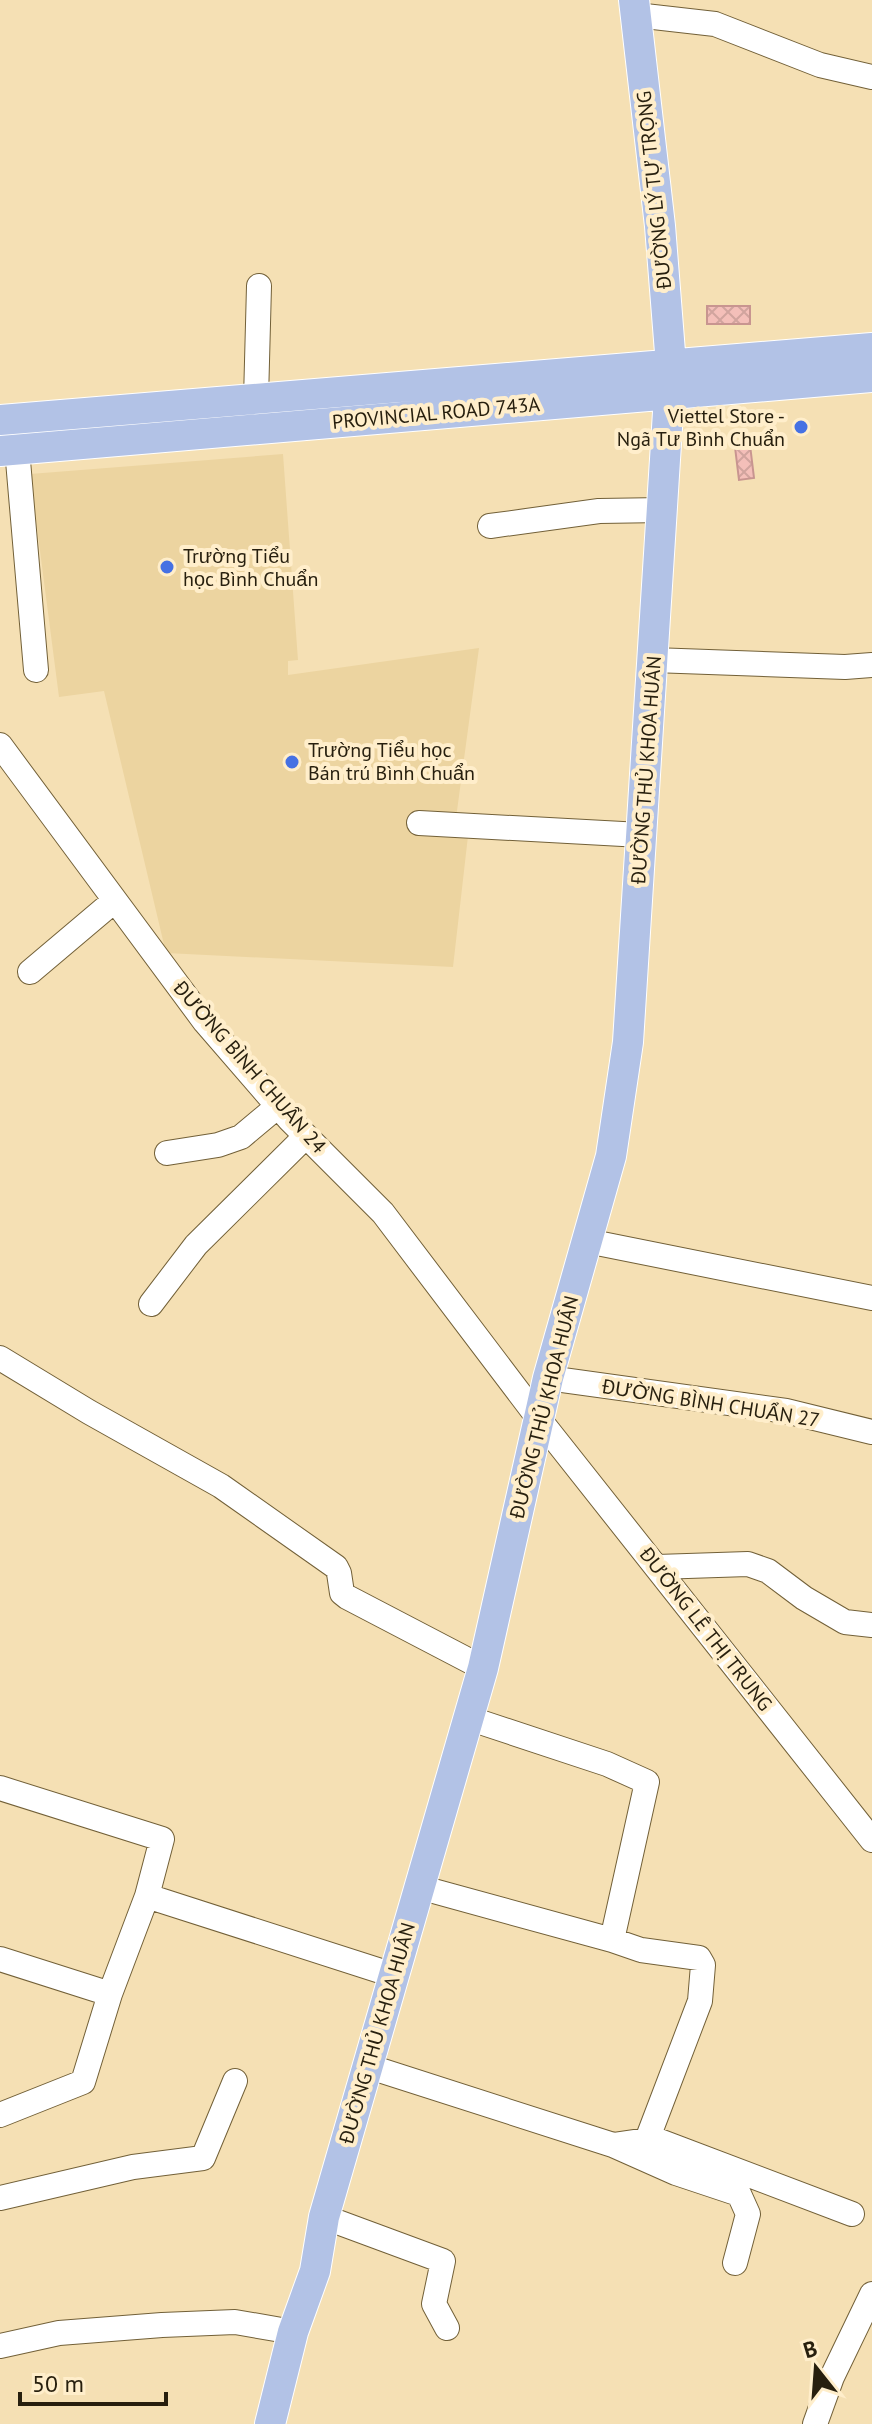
<svg xmlns="http://www.w3.org/2000/svg" width="872" height="2424" font-family="'PT Sans',sans-serif">
<defs>
<pattern id="building-cross-hatch" width="8" height="8" patternUnits="userSpaceOnUse" patternTransform="scale(2)"><rect width="8" height="8" fill="#f4bfb9"/><path d="M0 0l8 8M0 8l8-8" fill="none" stroke="#d1a49e"/></pattern>
</defs>
<rect width="100%" height="100%" fill="#f5e0b4"/>
<!-- built -->
<path fill="#ecd4a0" d="M283,454l15,206 -10,1v14l191,-27 -25,185 14,3 -15,131 -287,-14 -62,-262 -45,6 -29,-223z"/>
<!-- building -->
<path fill="url(#building-cross-hatch)" stroke="#c89590" stroke-width="2" d="M707,306h43v18h-43z
M750,445l4,33 -15,2 -4,-33z"/>
<g fill="none" stroke-linecap="round" stroke-linejoin="round">
<defs>
<path id="minor" d="M636,15l79,9 105,41 52,12
M256,399l3,-113
M17,449l19,221
M490,526l109,-15 64,-1
M653,660l192,7 27,-2
M0,745l205,277 84,97 94,94 156,206 333,421
M419,823l222,12
M30,972l84,-71
M167,1153l51,-8 23,-8 37,-31
M587,1241l285,57
M151,1304l45,-59 110,-109
M0,1358l89,54 132,74 115,81 3,6 3,20 5,4 136,71
M548,1378l238,33 86,21
M657,1567l91,-3 20,7 36,27 41,24 27,3
M0,1788l162,51 -15,57 -37,98 -27,88 -83,33
M419,1887l193,53 35,-158 -40,-18 -139,-46
M147,1896l246,79
M612,1940l29,10 58,8 4,7 -3,36 -53,139
M0,1959l110,35
M367,2066l246,79 41,-6 198,75
M613,2145l63,28 63,21 9,20 -13,49
M0,2198l133,-31 70,-9 32,-77
M324,2217l119,44 -9,43 13,24
M0,2346l59,-13 103,-8 73,-3 58,10
M815,2424l17,-47 40,-83"/>
<path id="major" d="M0,420l872,-72
M0,451l872,-74
M270,2424l23,-92 22,-61 9,-54 159,-549 65,-290 63,-222 17,-114 43,-677 -11,-139 -26,-226"/>
</defs>
<!-- minor casing -->
<use href="#minor" stroke="#726038" stroke-width="26"/>
<!-- major casing -->
<use href="#major" stroke="#fff" stroke-width="32"/>
<!-- minor -->
<use href="#minor" stroke="#fff" stroke-width="24"/>
<!-- major -->
<use href="#major" stroke="#b2c2e6" stroke-width="30"/>
</g>
<!-- markers -->
<g fill="#4671e3" stroke="#ffeecb" stroke-width="3">
<circle cx="801" cy="427" r="8"/>
<circle cx="167" cy="567" r="8"/>
<circle cx="292" cy="762" r="8"/>
</g>
<g text-anchor="middle" dominant-baseline="central" stroke-width="8" stroke-linejoin="round" paint-order="stroke">
<!-- street labels -->
<g font-size="20" fill="#271f0e" stroke="#ffeecb">
<text transform="translate(654 190) rotate(-96)">ĐƯỜNG LÝ TỰ TRỌNG</text>
<text transform="translate(436 413) rotate(-5)">PROVINCIAL ROAD 743A</text>
<text transform="translate(646 770) rotate(-86)">ĐƯỜNG THỦ KHOA HUÂN</text>
<text transform="translate(250 1067) rotate(49)">ĐƯỜNG BÌNH CHUẨN 24</text>
<text transform="translate(711 1403) rotate(9)">ĐƯỜNG BÌNH CHUẨN 27</text>
<text transform="translate(544 1407) rotate(-76)">ĐƯỜNG THỦ KHOA HUÂN</text>
<text transform="translate(706 1629) rotate(52)">ĐƯỜNG LÊ THỊ TRUNG</text>
<text transform="translate(377 2033) rotate(-74)">ĐƯỜNG THỦ KHOA HUÂN</text>
</g>
<!-- poi labels -->
<g font-size="20" fill="#271f0e" stroke="#ffeecb" text-anchor="start">
<text x="785" y="416" text-anchor="end">Viettel Store -<tspan x="785" dy="23">Ngã Tư Bình Chuẩn</tspan></text>
<text x="183" y="556">Trường Tiểu<tspan x="183" dy="23">học Bình Chuẩn</tspan></text>
<text x="308" y="750">Trường Tiểu học<tspan x="308" dy="23">Bán trú Bình Chuẩn</tspan></text>
</g>
</g>
<!-- north arrow -->
<g transform="translate(816 2368) rotate(343)" stroke="#ffeecb" stroke-width="6" paint-order="stroke">
<path d="M0-6L14 30L0 20L-14 30Z" fill="#271f0e"/>
<text y="-12" font-size="22" font-weight="bold" text-anchor="middle" fill="#271f0e">B</text>
</g>
<!-- scale -->
<path d="M20 2392v12h146v-12" fill="none" stroke="#271f0e" stroke-width="4"/>
<text x="32" y="2392" font-size="24" fill="#271f0e" stroke="#ffeecb" stroke-width="6" paint-order="stroke">50 m</text>
</svg>
